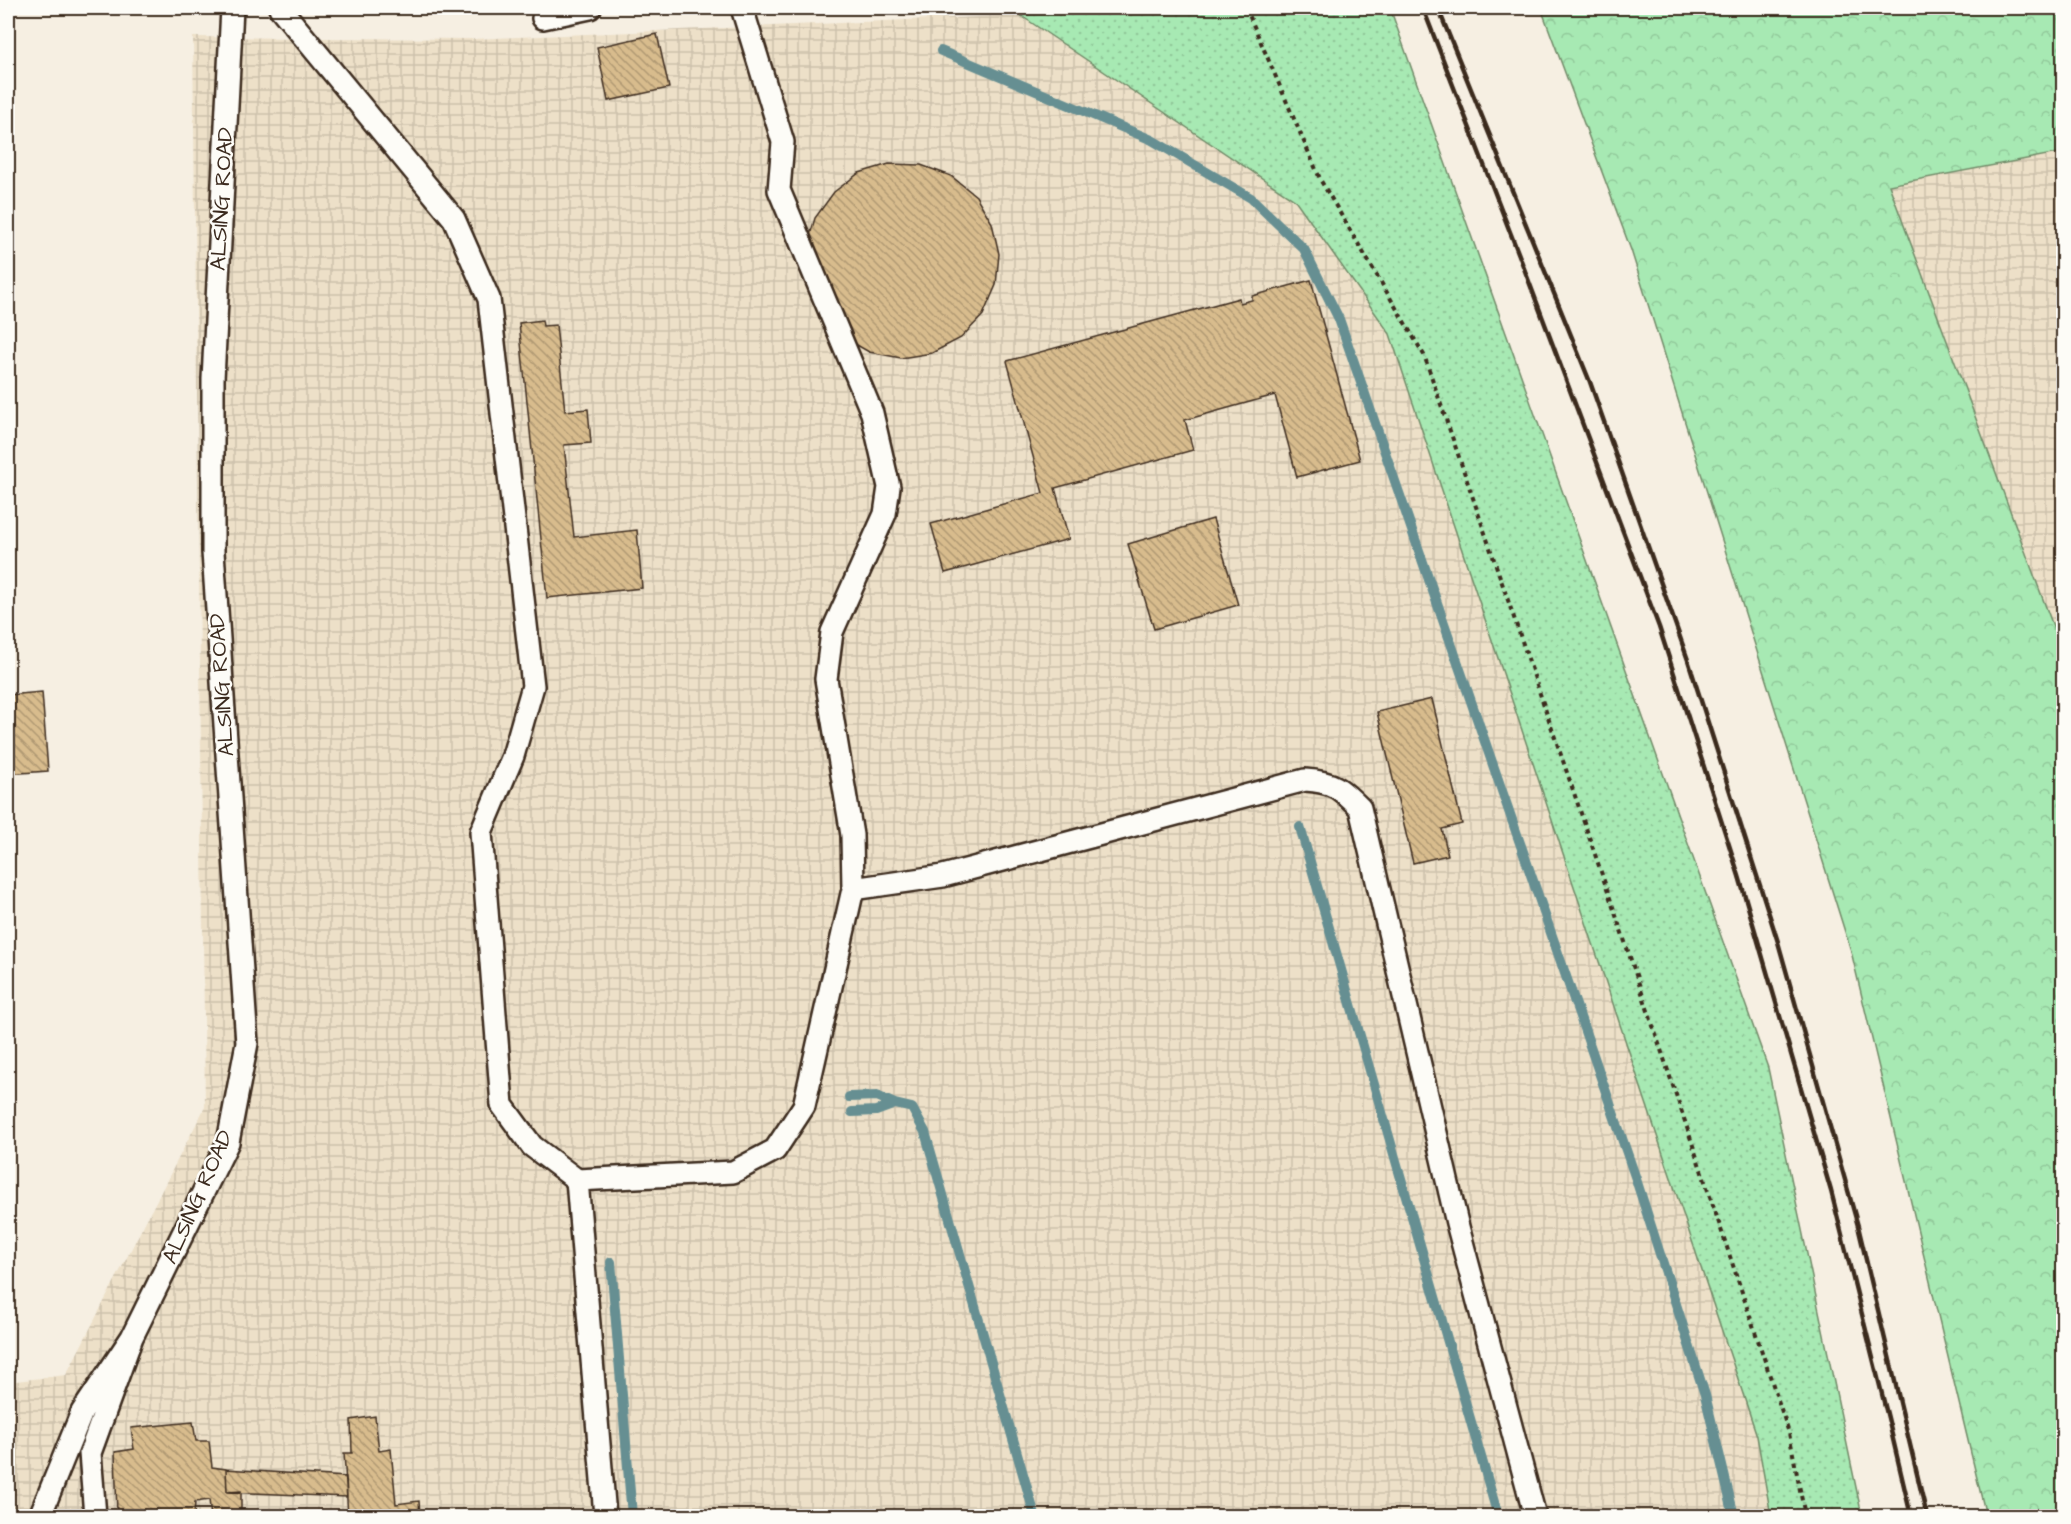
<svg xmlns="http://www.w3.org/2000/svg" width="2071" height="1524" font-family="'Architects Daughter',sans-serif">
<defs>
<pattern id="industrial-grid" width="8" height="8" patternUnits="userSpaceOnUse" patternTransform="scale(1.5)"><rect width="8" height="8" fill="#ede0c8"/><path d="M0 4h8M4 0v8" fill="none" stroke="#ccc0ab"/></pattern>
<pattern id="grass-dots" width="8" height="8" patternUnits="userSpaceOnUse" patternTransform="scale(1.5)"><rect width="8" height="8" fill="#a7e9b3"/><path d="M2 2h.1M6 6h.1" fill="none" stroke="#91c89a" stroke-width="1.8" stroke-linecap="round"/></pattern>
<pattern id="forest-crowns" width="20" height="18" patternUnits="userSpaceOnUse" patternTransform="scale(1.5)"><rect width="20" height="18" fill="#a7e9b3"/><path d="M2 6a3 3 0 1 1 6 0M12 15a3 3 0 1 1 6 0" fill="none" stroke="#91c89a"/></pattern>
<pattern id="building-back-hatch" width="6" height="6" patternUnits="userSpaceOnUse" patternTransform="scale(1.5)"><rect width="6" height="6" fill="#d8bc8d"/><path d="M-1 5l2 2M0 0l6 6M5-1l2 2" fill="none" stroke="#b09973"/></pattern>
</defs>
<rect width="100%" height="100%" fill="#f6efe2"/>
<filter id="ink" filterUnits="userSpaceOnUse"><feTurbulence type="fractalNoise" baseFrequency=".0167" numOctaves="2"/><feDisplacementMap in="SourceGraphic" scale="12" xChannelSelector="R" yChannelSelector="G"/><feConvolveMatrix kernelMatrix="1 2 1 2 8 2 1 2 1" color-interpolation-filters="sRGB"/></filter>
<g filter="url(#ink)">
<!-- industrial -->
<path fill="url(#industrial-grid)" d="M1020,15l276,186 94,133 367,1102 14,80h-1763v-134l58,-7 139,-268 -12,-1070 281,2z
M2063,152v501l-174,-468z"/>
<!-- grass -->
<path fill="url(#grass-dots)" stroke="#718a68" stroke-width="1.5" d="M1155,8h235l378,1060 94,448h-91l-14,-80 -367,-1102 -94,-133 -276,-186z"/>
<!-- forest -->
<path fill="url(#forest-crowns)" stroke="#718a68" stroke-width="1.5" d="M1541,8h522v144l-174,33 174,468v863h-77l-135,-565 -220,-701z"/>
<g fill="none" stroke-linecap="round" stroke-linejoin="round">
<!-- stream -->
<path stroke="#668f92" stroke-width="10" d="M941,51l211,89 99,58 53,51 35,70 297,860 69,216 29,121
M1300,827l198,689
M849,1097l28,-1 18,8 17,4 13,24 110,384
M852,1112l24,-1 19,-7
M611,1262l21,254"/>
</g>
<!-- building -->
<path fill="url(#building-back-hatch)" stroke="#3b2a1e" stroke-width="1.5" d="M657,34l12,54 -61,13 -11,-54z
M889,164l32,1 30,11 25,20 16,27 7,31 -3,31 -13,30 -22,23 -29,15 -31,5 -32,-6 -28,-16 -35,-87 9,-31 19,-26 25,-19z
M1311,280l49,180 -63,17 -22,-82 -90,25 8,30 -138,38 14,51 -124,34 -14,-49 112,-31 -36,-132 232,-63 1,5 12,-3v-4z
M542,320l1,6 13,-1 9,86 23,-2 3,34 -27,2 10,92 63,-7 5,58 -95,10 -28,-275z
M1213,519l25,86 -84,24 -26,-85z
M42,692l6,79 -40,3v-79z
M1432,699l30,125 -20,5 6,26 -35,8 -36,-151z
M375,1416l4,35 12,-2 5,55 23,-3 1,15h-72l-4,-63h8l-1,-33z
M193,1422l3,19h13l3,26 14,2 1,23 14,-1v24l-30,1 -2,-16 -14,2 -1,14h-77l-2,-64 19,-3 -3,-21z
M226,1469l120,8 1,20 -120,-5z"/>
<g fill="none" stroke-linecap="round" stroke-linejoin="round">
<defs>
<path id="lane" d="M280,8l174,211 35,80 44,387 -20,70 -32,76 21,273 30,41 45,34 28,336
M742,8l41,134 -4,48 93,223 17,74 -4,27 -53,118 -6,47 26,156 1,54
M543,18l47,-10
M577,1180l156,-8 42,-22 29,-44 49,-217 90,-13 362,-96c29,2 35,8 55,28l97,415 78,293
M132,1337l96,-195 19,-99 -34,-491v-173l19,-371
M40,1516l42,-104 50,-75 -42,116 5,63"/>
</defs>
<!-- lane casing -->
<use href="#lane" stroke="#3b2a1e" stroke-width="26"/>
<!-- path -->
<path stroke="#3b2a1e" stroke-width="4" stroke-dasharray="4.5 4.5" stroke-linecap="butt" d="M1246,8l75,173 103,174 200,584 165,494 16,83"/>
<!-- lane -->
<use href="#lane" stroke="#fdfcf7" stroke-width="21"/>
<!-- rail -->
<path stroke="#3b2a1e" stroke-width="4.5" d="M1423,8l96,247 140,372 80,249 92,315 57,227 23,98
M1438,8l152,374 98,278 90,282 80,284 69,290"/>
</g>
</g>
<g text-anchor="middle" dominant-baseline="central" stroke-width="5" stroke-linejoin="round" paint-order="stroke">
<!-- street labels -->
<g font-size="22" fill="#3b2a1e" stroke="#fdfcf7">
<text transform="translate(222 199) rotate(-87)">ALSING ROAD</text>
<text transform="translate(222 685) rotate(-94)">ALSING ROAD</text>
<text transform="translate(198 1197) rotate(-66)">ALSING ROAD</text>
</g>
</g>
<!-- margin -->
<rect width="2071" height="1524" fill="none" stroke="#fdfcf7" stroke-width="30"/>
<rect x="15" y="15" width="2041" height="1494" fill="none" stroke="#3b2a1e" stroke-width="2" filter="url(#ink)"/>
</svg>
